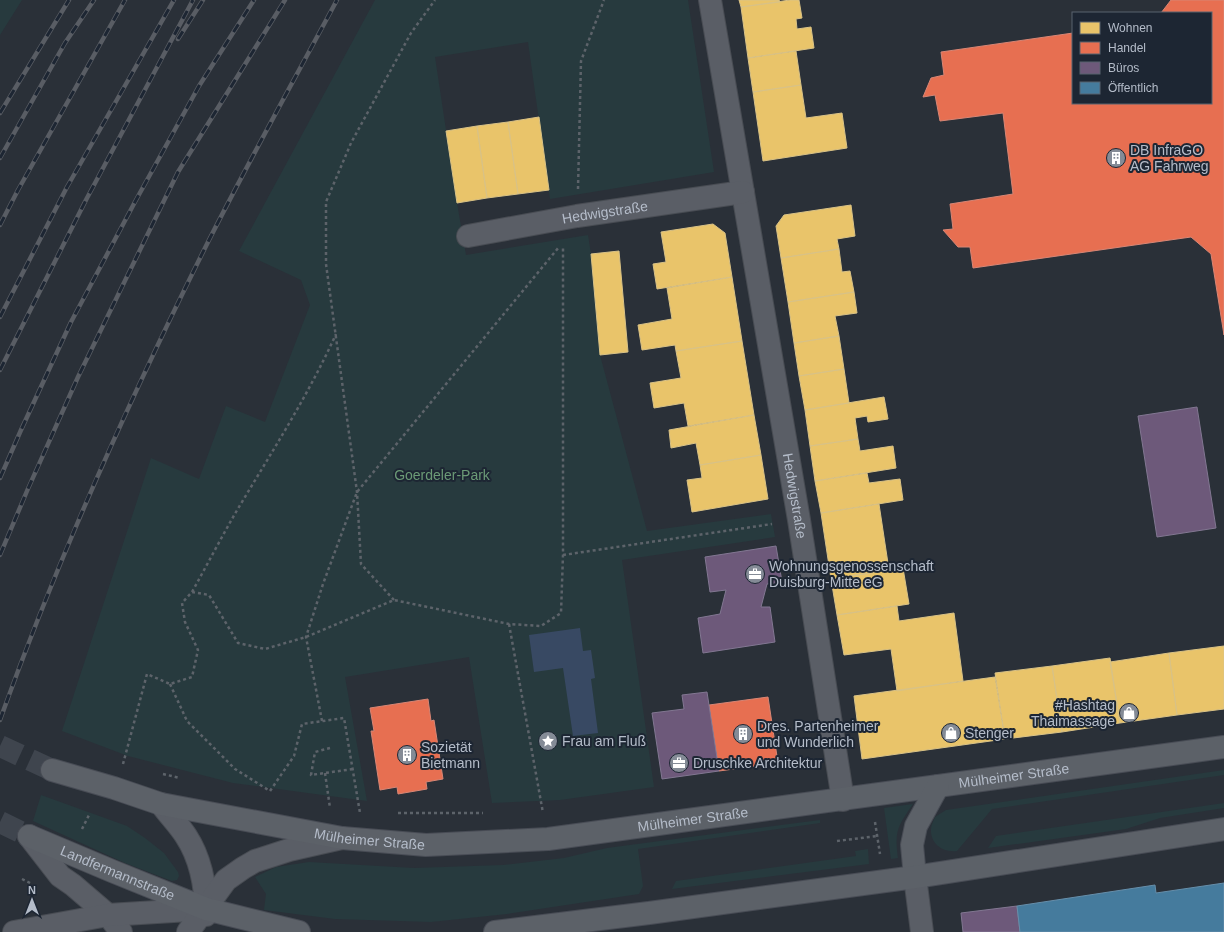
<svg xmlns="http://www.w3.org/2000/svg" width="1224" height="932" font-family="Arial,sans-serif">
<rect width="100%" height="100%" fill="#2a3038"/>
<!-- green -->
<path fill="#273a3e" d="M0,0h22l-22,35z
M375,0h313l26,172 -164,27 -22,-157 -93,15 22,146 9,52 122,-20 3,19 9,101 47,176 124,-17 4,23 -153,23 32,227 -94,13 -68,3 -23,-146 -124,20 22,124 -134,-18 -105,-27 -66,-25 89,-273 48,21 27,-73 39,16 45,-117 -9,-25 -62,-29z
M1224,770v5l-232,34 -35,42c-14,2 -27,-7 -26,-22 0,-4 3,-9 4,-12l11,-7z
M41,795l86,31 18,12 19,15 14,19 1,4 -2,4 -5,1 -47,-18 -92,-42z
M1224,803v5l-64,10 -34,11 -138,19 8,-12z
M913,804c-15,22 -19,27 -15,54l-7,1 -7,-51z
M820,820v3l-182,26 5,37 -4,8 -132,20 -76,8 -96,-3 -71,-9 2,-16 -11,-17 21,-10 33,-5 105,6 89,-3 61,-7 43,-10z
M868,849l1,15 -197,25 4,-8 180,-25 -1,-5z"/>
<!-- water -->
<path fill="#384963" d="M580,628l3,23 8,-1 4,28 -4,1 7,54 -25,3 -10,-68 -29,4 -5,-37z"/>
<!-- homes -->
<path fill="#e9c46a" stroke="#d9c286" d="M739,0h40l1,2 -39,5z
M790,0h9l3,18 -6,1 1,10 14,-2 3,21 -66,10 -7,-51z
M796,51l5,34 -48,7 -5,-34z
M801,85l5,33 36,-5 5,35 -84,13 -10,-69z
M539,117l10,73 -31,4 -10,-72z
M508,122l10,72 -31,4 -10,-72z
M477,126l10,72 -30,5 -11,-72z
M851,205l4,31 -18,3 2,10 -58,9 -5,-32 8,-11z
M713,224l12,9 7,44 -75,12 -4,-25 13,-2 -5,-30z
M839,249l3,23 8,-1 4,21 -66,10 -7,-44z
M619,251l9,101 -28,3 -9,-101z
M732,277l10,64 -66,10 -1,-6 -33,5 -4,-25 34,-6 -5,-31z
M854,292l3,21 -22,3 4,20 -45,7 -6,-41z
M839,336l5,33 -45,7 -5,-33z
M742,341l12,74 -66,11 -4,-23 -30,5 -4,-25 31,-5 -5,-27z
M844,369l5,34 -44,7 -6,-34z
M884,397l4,22 -20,3 -1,-6 -12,2 3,21 -48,7 -5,-36z
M754,415l7,40 -61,10 -4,-22 -25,5 -2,-18z
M858,439l2,12 33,-5 3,22 -81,13 -5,-35z
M761,455l7,44 -76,13 -5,-32 15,-2 -2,-13z
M867,473l2,10 31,-4 3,21 -82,13 -6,-32z
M879,504l10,66 -58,9 -10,-66z
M903,568l6,36 -72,11 -6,-36z
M897,606l2,15 55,-8 9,68 -66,10 -6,-42 -47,6 -7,-40z
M1224,646v63l-47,6 -8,-62z
M1169,653l8,62 -57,8 -10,-61z
M1110,658l10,65 -58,9 -10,-66z
M1052,666l10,66 -57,7 -10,-66z
M995,677l10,62 -143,20 -8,-63z"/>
<!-- shops -->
<path fill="#e76f51" stroke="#d88675" d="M1171,0h53v335l-13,-81 -20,-17 -218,31 -3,-21h-12l-15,-17 10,-1 -3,-25 63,-10 -10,-81 -63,8 -5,-26 -12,2 8,-19 13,-3 -3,-23 132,-19v70h138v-90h-50z
M768,697l10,66 -59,8 -10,-66z
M428,699l3,22 3,-1 9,59 -17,3 1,7 -29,5 -1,-7 -17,3 -9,-59h3l-4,-23z"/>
<!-- offices -->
<path fill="#6d597a" stroke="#827792" d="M1197,407l19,121 -59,9 -19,-121z
M776,546l6,36 -15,2 -6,23h9l5,35 -72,11 -5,-35 22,-4 6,-24 -16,2 -5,-35z
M707,692l12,79 -57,8 -10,-66 32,-4 -2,-14z
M1017,906l3,26h-57l-2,-19z"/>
<!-- public -->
<path fill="#457b9d" stroke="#668eaa" d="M1224,883v49h-204l-3,-26 138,-21 1,8z"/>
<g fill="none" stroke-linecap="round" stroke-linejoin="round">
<!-- major-tunnel -->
<path stroke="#3f454e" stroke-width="22" stroke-dasharray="22 11" stroke-linecap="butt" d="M0,746l52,24
M0,822l29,14"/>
<defs>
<g id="minor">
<path id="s1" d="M710,0l89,520 44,280"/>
<path id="s2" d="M468,236l109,-20 166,-24"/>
<path d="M161,804c8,11 18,21 25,32 15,23 20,53 20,79"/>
<path d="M29,836l31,40 13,9 35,30 13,17"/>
<path d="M915,877l7,55"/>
<path d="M14,932l94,-17 98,-6"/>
<path d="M188,932l38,-52 17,-12 12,-7 34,-11 53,-12"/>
</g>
<g id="major">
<path id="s3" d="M52,770l62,18 47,16 181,34 84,7 122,-6 676,-92"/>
<path id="s4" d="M29,836l83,35 94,38 93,23"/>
<path d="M915,877l-3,-32 4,-19 22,-40"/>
<path d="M495,932l154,-19 266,-36 309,-48"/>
</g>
</defs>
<!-- minor casing -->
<use href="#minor" stroke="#484c53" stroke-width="24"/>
<!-- major casing -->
<use href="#major" stroke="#484c55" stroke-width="24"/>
<!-- path -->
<path stroke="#5d636a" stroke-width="2.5" stroke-dasharray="3 3" stroke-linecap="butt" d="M578,189l3,-128 23,-61
M563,555l209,-31
M192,592c15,-27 29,-54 44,-80 35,-59 72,-116 100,-178
M394,600l-33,-36 -4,-72 -31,-228v-62l25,-59 60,-110 24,-33
M509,624l34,189
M170,684l17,37 48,48 35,22 24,-35 8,-32 42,-6 16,95
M322,721l-16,-84 17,-53 34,-92 202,-245
M330,748l-15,4 -4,23 42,-6
M123,764l24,-90 23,10 22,-7 6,-27 -13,-28 -3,-19 10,-11 17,3 29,48 27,6 41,-12 88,-37 115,24 32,2 20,-13 2,-58v-308
M325,773l5,35
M163,774l17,4
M398,813h85
M875,822l5,32
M82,829l8,-16
M837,841l40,-5
M22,879l8,4"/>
<!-- minor -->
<use href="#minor" stroke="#5a5e66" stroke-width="22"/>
<!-- major -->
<use href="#major" stroke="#5c6168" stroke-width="22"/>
<defs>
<path id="rail" d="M178,39l25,-39
M0,113l69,-113
M0,158l65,-115 29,-43
M0,225l18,-35 107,-190
M0,317l67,-130 107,-187
M0,370l87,-172 106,-198
M0,478l21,-48 50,-108 65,-122 63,-114 55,-86
M0,555l27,-64 51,-114 100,-205 107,-172
M0,720c59,-165 131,-324 209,-480 41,-81 85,-160 128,-240"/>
</defs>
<!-- rail casing -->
<use href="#rail" stroke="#595d64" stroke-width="4.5"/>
<!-- rail -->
<use href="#rail" stroke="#1d2633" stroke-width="3" stroke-dasharray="9" stroke-linecap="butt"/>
</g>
<!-- icons -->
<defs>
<symbol id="building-disc" viewBox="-11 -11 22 22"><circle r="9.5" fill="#848b96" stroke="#1d2633"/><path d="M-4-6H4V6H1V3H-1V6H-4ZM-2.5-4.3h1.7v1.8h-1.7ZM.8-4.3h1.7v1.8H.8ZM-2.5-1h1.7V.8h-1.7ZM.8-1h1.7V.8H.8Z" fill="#fff"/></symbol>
<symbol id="office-disc" viewBox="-11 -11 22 22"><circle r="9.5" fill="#848b96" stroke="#1d2633"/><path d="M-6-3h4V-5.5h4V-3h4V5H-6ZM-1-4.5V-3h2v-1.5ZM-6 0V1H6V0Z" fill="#fff"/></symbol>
<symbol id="shop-disc" viewBox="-11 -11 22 22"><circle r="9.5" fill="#848b96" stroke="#1d2633"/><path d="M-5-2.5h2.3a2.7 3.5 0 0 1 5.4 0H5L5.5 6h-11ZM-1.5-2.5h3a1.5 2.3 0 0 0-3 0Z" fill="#fff"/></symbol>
<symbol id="sight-disc" viewBox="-11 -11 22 22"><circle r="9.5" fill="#848b96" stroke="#1d2633"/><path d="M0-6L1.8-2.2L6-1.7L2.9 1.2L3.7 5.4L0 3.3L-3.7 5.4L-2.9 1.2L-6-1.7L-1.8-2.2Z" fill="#fff"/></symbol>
</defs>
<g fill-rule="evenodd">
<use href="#building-disc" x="1105" y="147" width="22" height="22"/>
<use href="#office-disc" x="744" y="563" width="22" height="22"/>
<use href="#shop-disc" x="1118" y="702" width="22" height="22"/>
<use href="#shop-disc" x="940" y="722" width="22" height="22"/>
<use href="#building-disc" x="732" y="723" width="22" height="22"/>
<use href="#sight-disc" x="537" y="730" width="22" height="22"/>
<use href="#building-disc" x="396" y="744" width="22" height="22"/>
<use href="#office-disc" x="668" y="752" width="22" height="22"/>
</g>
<g text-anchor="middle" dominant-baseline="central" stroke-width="4" stroke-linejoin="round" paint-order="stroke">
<!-- poi labels -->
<g font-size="14" fill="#b4bcc9" stroke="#1d2633" text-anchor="start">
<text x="1130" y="150">DB InfraGO<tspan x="1130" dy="16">AG Fahrweg</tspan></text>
<text x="769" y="566">Wohnungsgenossenschaft<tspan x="769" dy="16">Duisburg-Mitte eG</tspan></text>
<text x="1115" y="705" text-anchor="end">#Hashtag<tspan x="1115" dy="16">Thaimassage</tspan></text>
<text x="757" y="726">Dres. Partenheimer<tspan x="757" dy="16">und Wunderlich</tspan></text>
<text x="965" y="733">Stenger</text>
<text x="562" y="741">Frau am Fluß</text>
<text x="421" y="747">Sozietät<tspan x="421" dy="16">Bietmann</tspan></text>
<text x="693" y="763">Druschke Architektur</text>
</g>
<!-- street labels -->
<g font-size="14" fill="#b4bcc9" stroke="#1d2633">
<text stroke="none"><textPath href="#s2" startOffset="139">Hedwigstraße</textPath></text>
<text stroke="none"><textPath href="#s1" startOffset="503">Hedwigstraße</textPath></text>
<text stroke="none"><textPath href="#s3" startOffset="975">Mülheimer Straße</textPath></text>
<text stroke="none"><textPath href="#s3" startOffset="651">Mülheimer Straße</textPath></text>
<text stroke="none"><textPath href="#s3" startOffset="326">Mülheimer Straße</textPath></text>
<text stroke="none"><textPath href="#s4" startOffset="96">Landfermannstraße</textPath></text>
</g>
<!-- park labels -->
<g font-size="14" fill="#6b9a76" stroke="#1d2633">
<text x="442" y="475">Goerdeler-Park</text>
</g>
</g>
<!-- legend -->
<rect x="1072" y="12" width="140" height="92" fill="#1d2633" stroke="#59626f"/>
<rect x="1080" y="22" width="20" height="12" fill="#e9c46a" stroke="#59626f"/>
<text x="1108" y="32" font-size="12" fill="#b4bcc9">Wohnen</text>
<rect x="1080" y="42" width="20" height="12" fill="#e76f51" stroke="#59626f"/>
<text x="1108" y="52" font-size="12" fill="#b4bcc9">Handel</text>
<rect x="1080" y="62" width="20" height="12" fill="#6d597a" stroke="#59626f"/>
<text x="1108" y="72" font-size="12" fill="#b4bcc9">Büros</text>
<rect x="1080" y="82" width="20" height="12" fill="#457b9d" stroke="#59626f"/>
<text x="1108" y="92" font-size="12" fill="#b4bcc9">Öffentlich</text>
<!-- north arrow -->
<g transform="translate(32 900)" stroke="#1d2633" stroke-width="3" paint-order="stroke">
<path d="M0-3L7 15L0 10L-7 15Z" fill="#b4bcc9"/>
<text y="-6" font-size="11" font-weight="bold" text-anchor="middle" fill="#b4bcc9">N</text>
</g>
</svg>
